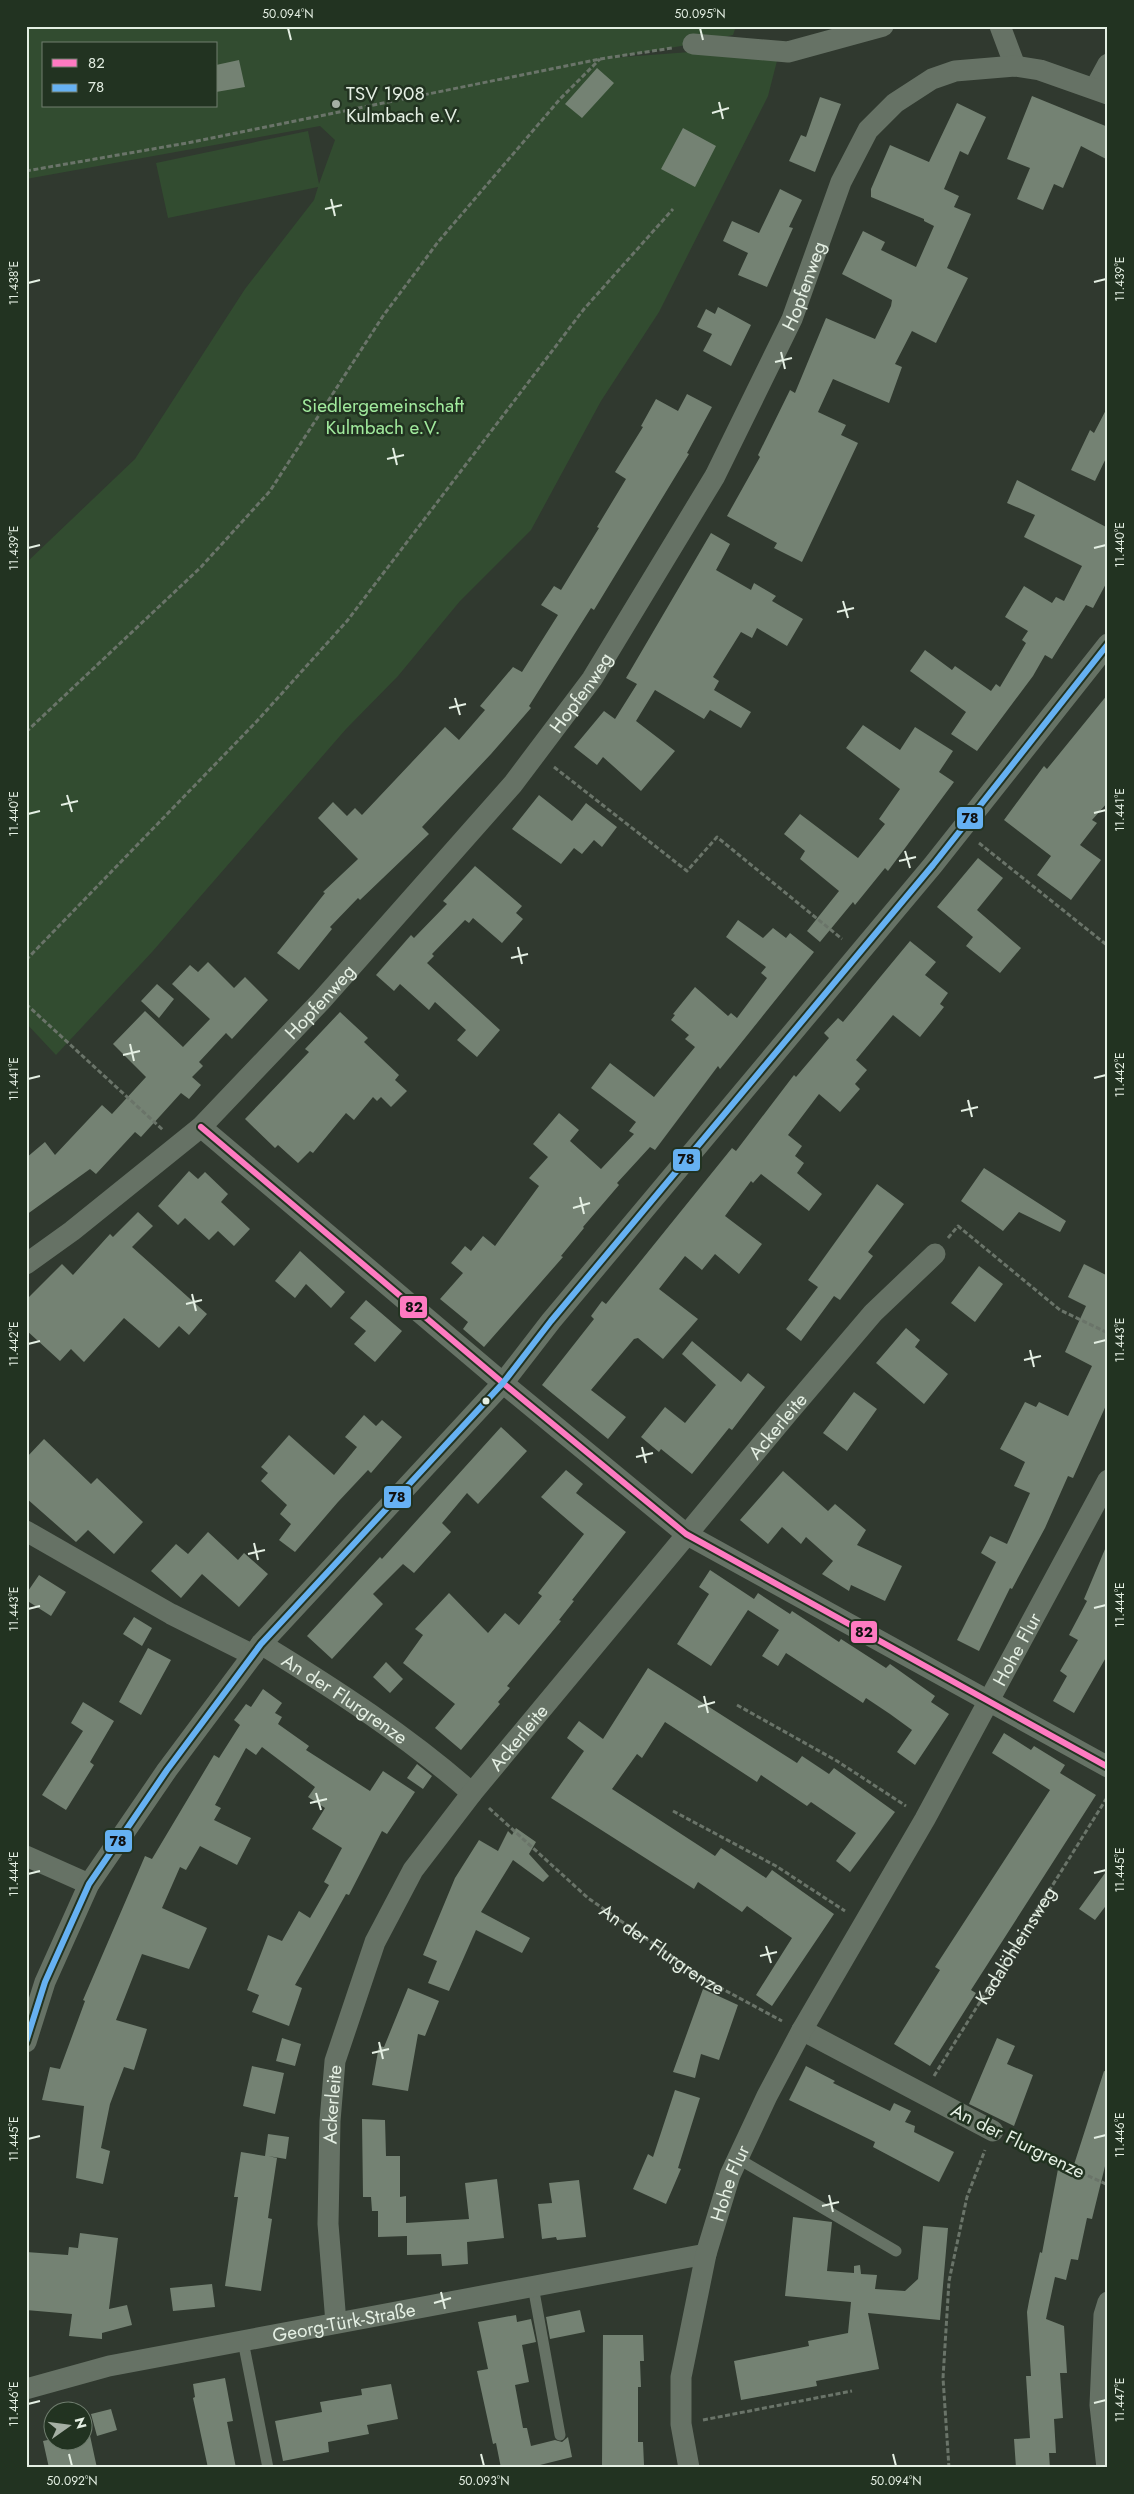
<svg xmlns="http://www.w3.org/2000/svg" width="1134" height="2494" font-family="Jost,sans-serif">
<rect width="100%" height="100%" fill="#30392f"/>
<!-- green -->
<path fill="#324c30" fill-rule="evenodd" d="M26,26h710l-3,9 -40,9 -83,14 80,-6 88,5 -10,39 -109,216 -58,89 -70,129 -71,71 -62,75 -52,53 -194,223 -96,103 -30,-32v-460l109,-104 110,-170 69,-89 4,-13 -150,31 -12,-55 152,-32 11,53 16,-44 -15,-14 -294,53zM44,44h172v62h-172z"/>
<!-- building -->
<path fill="#748273" d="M239,60l6,27 -29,5v-27z
M597,68l17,15 -32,35 -17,-14z
M1032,96l76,31v33l-27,-14 -18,42 -9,-4 -11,26 -26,-11 13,-31 -23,-9z
M820,97l21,7 -26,68 -26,-11 12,-26 5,2z
M957,103l29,14 -18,38 -8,-4 -16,38 15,7 -5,11 17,7 -24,54 21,10 -32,65 -24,-12 -17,33 7,3 -13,36 -56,-24 -15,33 28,13 -5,10 17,8 -56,119 -28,-14 3,-5 -50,-27 33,-59 -2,-2 32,-65 5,3 31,-75 49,21 16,-33 1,-6 -50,-26 21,-43 22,11 -4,8 35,17 18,-41 -10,-5v-2l-53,-22v-8l19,-44 39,17z
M683,128l33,18 -21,41 -34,-18z
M780,189l22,11 -13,27 4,1 -26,59 -29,-12 10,-22 -25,-12 9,-20 27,12z
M718,307l33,18 -20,41 -28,-15 9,-17 -15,-7 9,-18 9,5z
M687,394l25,13 -25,46 2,1 -95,156 -3,-2 -62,98 2,2 -40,46 -69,73 7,7 -69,66 -2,-2 -28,29 2,2 -33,41 -22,-17 48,-60 -2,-1 35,-33 -40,-41 15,-16 14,14 8,-8 7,7 83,-88 14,13 26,-30 -5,-4 33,-39 9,5 36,-57 -17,-10 13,-19 7,4 38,-62 -2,-1 29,-48 -11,-7 28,-45 -2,-1 15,-27 22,12z
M1108,406v48l-13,27 -24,-11 19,-40 4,3z
M1017,480l91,48v52l-15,28 -7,-3 -34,54 -7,-4 -12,21 -56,75 -26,-17 15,-22 -56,-41 15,-21 27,20 3,-4 36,25 5,-7 4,3 26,-44 -4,-3 6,-9 -23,-14 19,-31 28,17 4,-6 8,4 18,-35 -58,-29 11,-22 -28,-12z
M711,533l19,11 -14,26 35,20 3,-7 22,13 -4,5 31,18 -16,27 -30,-18 -5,10 -11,-6 -28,45 6,4 -5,9 37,22 -10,16 -31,-18 -6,9 -49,-29 -19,31 39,30 -34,40 -38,-34 -6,8 -23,-18 30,-36 11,8 22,-35 -11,-6z
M1108,694v108l-16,18 5,3 -17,22 21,15 -30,40 -34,-25 14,-19 -47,-36 40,-54 3,3z
M863,725l37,25 15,-23 38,24 -14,21 15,10 -66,89 -3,-3 -30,37 -2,-3 -33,40 -13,-11 32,-40 -39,-32 5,-8 -21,-17 16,-20 58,44 27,-34 -6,-5 21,-30 -54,-41z
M539,795l33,26 14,-18 31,24 -15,20 -8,-7 -12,14 -8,-6 -13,16 -49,-35z
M978,858l25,20 -26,32 44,38 -21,25 -34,-27 7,-9 -36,-30z
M475,866l47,40 -6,7 7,6 -21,24 -29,-25 -4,5 -4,-3 -33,34 2,2 -7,7 73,67 -23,27 -20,-17 9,-10 -31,-28 -6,8 -29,-26 -6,7 -18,-16 35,-40 3,3 33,-34 -4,-3z
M738,920l25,18 10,-10 13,10 4,-5 24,19 -81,101 -13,16 -2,-3 -63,84 -5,-3 -33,36 2,2 -36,42 1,1 -23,28 2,1 -79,90 -21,-18 5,-7 -28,-23 23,-26 -12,-10 14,-17 6,5 12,-15 12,10 44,-60 -10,-8 19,-21 -15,-13 26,-31 20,17 -9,11 31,28 33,-35 -5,-3 7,-9 -45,-34 19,-25 44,34 41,-50 -10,-8 4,-4 -18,-15 4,-5 -2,-1 22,-27 33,29 3,-3 6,5 30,-40 -6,-5 5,-6 -40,-30z
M910,941l26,21 -11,13 23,18 -8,11 4,3 -24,30 -27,-22 -37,45 11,10 -12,14 5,5 -20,23 -21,-18 -31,41 14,11 -7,10 9,7 -7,10 25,21 -13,17 -48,-37 -8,9 -2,-2 -26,35 37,28 -23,30 -24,-20 -13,16 -17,-14 -26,33 39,30 -35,40 -25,-21 -4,1 -43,51 35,27 -18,22 -66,-54 52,-66 -3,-3 11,-15 4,3 126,-156 4,3 58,-76 2,2 33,-39 -5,-5 14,-15 5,4z
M208,962l26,26 11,-11 23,23 -36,39 -6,-6 -27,29 4,4 -11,11 9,8 -12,14 -8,-6 -40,44 -6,-5 -39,42 -6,-5 -64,46v-57l19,-16 10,13 47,-50 10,9 34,-37 -33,-33 32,-33 38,36 27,-28 -38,-35 18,-19 8,7z
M157,984l17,15 -15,19 -18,-17z
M340,1012l28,26 -4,4 35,33 -4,5 12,11 -16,16 -10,-10 -4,4 -4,-4 -19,23 -8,-7 -33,40 -3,-2 -12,12 -20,-18 -3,3 -30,-29 64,-67 -4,-3z
M984,1168l82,53 -6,11 -41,-20 -16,19 -42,-30z
M189,1171l9,8 7,-7 23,22 -7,8 29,27 -16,17 -16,-15 -9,9 -24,-22 -7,7 -20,-19z
M877,1184l27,20 -36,48 5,4 -33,44 -6,-4 -33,45 -15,-12 32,-42 -10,-7z
M138,1212l15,14 -21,21 75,67 -18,21 -10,-9 -20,22 -35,-30 -40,44 -13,-13 -11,12 -34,-31v-30l36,-36 11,11 37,-41 3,3z
M300,1251l45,41 -14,16 -25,-24 -11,14 -20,-17z
M1084,1264l24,12v125l-35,77 -5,-2 -23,52 -33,61 -2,-1 -31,63 -22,-11 39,-78 -15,-9 9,-17 17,8 23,-51 -16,-7 11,-24 -25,-13 25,-47 11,5 3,-5 29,14 24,-50 -27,-14 21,-46 -18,-9z
M979,1266l24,18 -28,38 -24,-19z
M366,1300l36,31 -27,31 -21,-18 12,-13 -16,-13z
M906,1328l14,12 -5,7 33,27 -24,30 -48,-41z
M692,1341l49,41 7,-9 17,14 -33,43 -3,-2 -37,46 -31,-25 -2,3 -18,-15 24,-30 20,16 31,-38 -34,-31z
M854,1392l23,17 -30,42 -24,-18z
M364,1415l12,11 6,-6 20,17 -31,36 -3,-3 -30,32 -43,50 -16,-12 12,-16 -11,-10 7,-9 -26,-24 7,-8 -7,-6 28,-32 45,40 23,-28 -12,-10z
M501,1427l26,24 -49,53 -11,-11 -25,30 9,9 -37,41 -11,-9 -30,30 10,10 -51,55 -25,-23 73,-79 2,2z
M44,1439l47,45 6,-6 46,44 -29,32 -26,-24 -12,12 -50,-44v-40z
M566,1470l17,14 -7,9 50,39 -54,68 2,1 -15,19 2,1 -54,65 3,2 -12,14 2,2 -39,46 -26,-22 20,-24 -52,-41 20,-28 -8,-6 34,-36 39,40 17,-20 14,12 23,-29 -4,-3 46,-59 -43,-37z
M783,1471l45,40 7,-7 31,26 -9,15 45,21 -17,35 -34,-16 -2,6 -27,-17 11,-13 -27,-24 -5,7 -19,-17 -14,17 -28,-24z
M208,1532l30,28 6,-7 24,21 -29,33 -37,-33 -21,24 -30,-27 25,-27 12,10z
M1108,1542v112l-34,59 -21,-12 14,-25 -7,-5 18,-31 -9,-5 18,-34 -3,-2z
M710,1570l44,29 4,-6 32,21 2,-3 47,31 2,-3 45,29 4,-4 45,32 -4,6 18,12 -34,51 -18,-13 15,-22 -22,-16 -24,-16 -3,5 -77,-50 -8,13 -16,-10 17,-26 -31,-20 -37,56 -34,-22 32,-50 -10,-7z
M39,1575l27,17 -15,24 -25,-16v-6z
M134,1617l18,11 -10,18 -19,-12z
M148,1648l23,12 -30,55 -22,-13z
M386,1662l17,17 -13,14 -17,-16z
M648,1668l149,95 5,-7 27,18 5,-6 61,44 -45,60 -14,-11 20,-28 -45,-31 -4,4 -46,-31 -4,7 -92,-60 -23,36 -5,-4 -25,35 103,67 6,-8 45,30 6,-8 62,44 -62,92 -16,-11 36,-57 -45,-32 -5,6 -44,-30 -4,7 -143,-91 33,-47 -17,-13 6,-9 6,-8 24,18z
M263,1689l19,14 -7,10 7,4 -4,7 31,22 -3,4 64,41 13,-20 32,21 -28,42 -5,-3 -33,64 -3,-1 -51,91 7,3 -13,38 -37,-14 7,-17 -12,-5 21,-55 14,6 17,-30 11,7 19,-33 -5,-3 18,-34 -30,-19 13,-21 -17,-11 7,-10 -53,-40 -6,8 -10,-7 -31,57 6,3 -7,12 37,18 -14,27 -37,-19 -14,24 -6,-3 -18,41 45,20 -18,41 -47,-15 -26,66 31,9 -13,41 -10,-3 -14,37 -9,44 9,3 -7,33 -27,-6 8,-72 -42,-6 8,-33 10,2 25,-68 -2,-1 62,-144 7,3 62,-104 5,3 21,-33 -6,-5 12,-16 5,3z
M83,1702l31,19 -24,41 4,3 -28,45 -24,-15 41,-64 -12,-8z
M1004,1733l27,17 3,-4 31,19 -5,8 36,22 -125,195 5,3 -46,73 -36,-22 46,-74 -5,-3 115,-177 -58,-37z
M417,1764l15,12 -9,13 -16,-11z
M516,1828l20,14 -7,12 20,22 -6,6 -30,-22 -32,52 49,26 -8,15 -46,-23 -27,61 -21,-8 9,-22 -14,-6 32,-77 24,-38 19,11 10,-20 4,4z
M1108,1869v34l-13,17 -16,-11z
M408,1988l31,13 -14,35 -7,-2 -10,57 -36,-6 7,-39 5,1z
M703,1989l35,16 -19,55 -18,-6 -6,24 -22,-6z
M282,2038l19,6 -6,22 -19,-5z
M997,2038l18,8 -8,18 26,11 -19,51 -45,-22z
M252,2066l32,7 -9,41 -32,-8z
M806,2066l29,15 -2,2 57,28 4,-8 17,8 -6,11 10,4 -1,6 40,20 -15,30 -66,-35 2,-5 -86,-42z
M1104,2071l4,1v82l-16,65 -5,-1 -9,42 -7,-1 -5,21 -11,-3 -9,42 18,7 3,47h-7l3,45 -9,1 2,34h-7l1,15h-34l-2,-29 16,-1 -4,-62h5l-4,-64 2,-11 11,-49 2,1 16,-84 13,5z
M675,2090l25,8 -22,70 3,1 -15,35 -33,-15 15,-35 5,3z
M362,2119l23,1 1,36h14v41l6,-1v27l63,-4 -4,-36 32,-4 7,59 -37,4 1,22 -26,2 -1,-12 -34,1v-19l-29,1v-26h-6l-1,-14h-8z
M268,2134l21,3 -3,22 -18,-3 9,2 -9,60 4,1 -11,72 -36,-5 13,-89h-4l7,-45 24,4z
M579,2180l7,57 -29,3 -1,-3 -14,2 -4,-35 14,-1 -3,-20z
M793,2217l39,5 -5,49 27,2v-7l6,-1 1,9 16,1 -2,14 30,2 13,-12 5,-53 25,2 -8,92 -72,-7 11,56 -63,12 1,5 -76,14 -7,-39 75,-15 -1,-5 40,-8 3,-31 -66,-6z
M80,2233l38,5 -9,71 18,-4 5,20 -30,8v6l-33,-3 3,-22 -46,-4v-58l42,3 1,-8 9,1z
M212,2284l3,23 -42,4 -3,-23z
M580,2310l5,22 -35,7 -4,-22z
M516,2315l1,7 14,-3 5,23 -14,3 7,37 -14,3 8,43h4l4,18 24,-6 7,2 6,-5 4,20 -44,11h-27l-5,-25 -3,1 -16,-73 11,-2 -10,-47z
M603,2335h40l1,26h-4l1,26h-3v55h5l1,23h-42z
M225,2378l8,43 -6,1 9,46h-28l-15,-70 2,-1 -2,-13z
M391,2384l7,35 -31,6 2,9 -41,8 1,10 -46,9 -8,-40 47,-9 -2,-10 42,-7 -1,-6z
M111,2409l6,21 -20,6 -6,-22z
M89,2431l8,37h-48l-6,-27 9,-2v3h30v-9z"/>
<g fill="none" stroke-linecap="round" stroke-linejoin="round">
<!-- path -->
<g stroke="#6a7469" stroke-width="3" stroke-dasharray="5 2.5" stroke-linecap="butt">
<path d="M26,171l161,-28 413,-84 72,-11"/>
<path d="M26,732l175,-165 69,-76 113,-175 55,-74 122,-143 40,-40"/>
<path d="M554,767l133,104 30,-34 125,102"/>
<path d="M979,843l129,103"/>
<path d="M26,960l231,-239 90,-100 237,-312 89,-100"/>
<path d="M26,1004l137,126"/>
<path d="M948,1238l10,-12 102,84 48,23"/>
<path d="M737,1705l100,56 69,45"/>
<path id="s1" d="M489,1808l99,90 116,81 78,42"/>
<path d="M673,1811l103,55 69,45"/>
<path id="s2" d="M934,2076l174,-280"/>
<path d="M1013,2141l95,44"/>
<path d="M703,2420l149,-29"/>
<path d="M949,2468l-6,-90 6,-97 18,-84 18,-47"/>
</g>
<!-- lane -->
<path stroke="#667265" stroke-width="11" d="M737,2158l159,93
M533,2286l27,149
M243,2341l25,127"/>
<!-- street -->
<g stroke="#667265" stroke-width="21">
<path d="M1000,26l15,40"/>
<path d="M693,44l95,8 95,-26"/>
<path d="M1095,88l13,-24"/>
<path d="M201,1127l302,256 183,151 422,233"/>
<path id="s3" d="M26,1264l46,-33 129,-104 120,-126 192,-217 79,-105 123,-203 77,-157 49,-137 27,-52 27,-27 37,-24 23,-8 60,-5 25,4 68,24"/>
<path d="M26,1531l145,83 82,41"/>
<path id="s4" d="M261,1644c74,45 146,92 211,149"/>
<path d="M26,1856l63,28"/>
<path d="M802,2030l191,101"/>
<path d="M26,2042l19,-60 44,-98 78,-114 94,-126 242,-261 48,-62 382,-456 175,-221"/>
<path id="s5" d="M336,2323l-8,-99 2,-103 5,-60 40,-119 38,-72 59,-77 315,-379 86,-101 62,-59"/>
<path id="s6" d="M26,2389l83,-23 597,-112"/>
<path id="s7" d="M689,2468l-8,-44v-47l25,-123 24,-79 37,-79 35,-66 123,-211 183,-339"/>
<path d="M1107,2468l-7,-63 4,-90 4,-13"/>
</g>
<defs>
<path id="bus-1" d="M201,1127l302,256 183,151 422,233"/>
<path id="bus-2" d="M26,2042l19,-60 44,-98 78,-114 94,-126 242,-261 48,-62 382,-456 175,-221"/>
</defs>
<!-- bus-1 casing -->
<use href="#bus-1" stroke="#223321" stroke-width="10"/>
<!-- bus-2 casing -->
<use href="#bus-2" stroke="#223321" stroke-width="10"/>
<!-- bus-1 -->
<use href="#bus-1" stroke="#fe7ac1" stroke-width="6"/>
<!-- bus-2 -->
<use href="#bus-2" stroke="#66b1f2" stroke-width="6"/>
</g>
<!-- ticks -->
<path fill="none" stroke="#e4efe3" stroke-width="2" d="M288,28l3,12M700,28l3,12M719,102l4,17M712,113l17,-5M331,199l4,17M325,209l17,-4M1094,282l12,-3M28,283l12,-3M781,352l4,17M775,362l17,-4M393,448l4,17M387,459l17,-4M28,548l12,-3M1094,548l12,-3M843,601l5,17M837,612l17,-4M455,698l5,17M449,708l17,-4M67,795l5,17M61,805l17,-4M1094,813l12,-3M28,814l12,-3M905,851l5,17M899,861l17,-4M518,947l4,17M511,958l17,-4M130,1044l4,17M123,1055l17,-4M1094,1078l12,-3M28,1079l12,-3M968,1100l4,17M961,1111l17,-4M580,1197l4,17M573,1208l17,-5M192,1294l4,17M186,1304l16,-4M1094,1343l12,-3M28,1344l12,-3M1030,1350l4,17M1024,1360l17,-4M642,1447l4,16M636,1457l17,-4M254,1543l4,17M248,1554l17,-4M1094,1608l12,-3M28,1609l12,-3M704,1696l4,17M698,1707l17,-5M316,1793l5,17M310,1803l17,-4M1094,1873l12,-3M28,1874l12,-3M766,1946l5,17M760,1956l17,-4M379,2042l4,17M372,2053l17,-4M1094,2138l12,-3M28,2139l12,-3M829,2195l4,17M822,2206l17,-4M441,2292l4,17M434,2303l17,-5M1094,2403l12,-3M28,2404l12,-3M69,2454l3,12M481,2454l3,12M893,2454l3,12"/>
<!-- markers -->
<circle fill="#a5afa4" stroke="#223321" stroke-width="2" cx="336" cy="104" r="5"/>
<circle fill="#e4efe3" stroke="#223321" stroke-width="2" cx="486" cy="1401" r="4.5"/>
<g text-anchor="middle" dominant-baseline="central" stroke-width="5" stroke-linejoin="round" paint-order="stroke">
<!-- poi labels -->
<g font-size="19" fill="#e4efe3" stroke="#223321" text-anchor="start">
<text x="346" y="93">TSV 1908<tspan x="346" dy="22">Kulmbach e.V.</tspan></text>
</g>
<!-- street labels -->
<g font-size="19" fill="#e4efe3" stroke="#223321">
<text stroke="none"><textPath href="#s3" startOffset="1265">Hopfenweg</textPath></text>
<text stroke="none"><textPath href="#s3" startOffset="800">Hopfenweg</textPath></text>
<text stroke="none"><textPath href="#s3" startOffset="395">Hopfenweg</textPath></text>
<text stroke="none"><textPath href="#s5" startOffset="1044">Ackerleite</textPath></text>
<text stroke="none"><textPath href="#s7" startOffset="899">Hohe Flur</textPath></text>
<text stroke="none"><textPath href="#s4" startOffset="100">An der Flurgrenze</textPath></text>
<text stroke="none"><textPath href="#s5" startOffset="639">Ackerleite</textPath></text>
<text stroke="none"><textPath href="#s2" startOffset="154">Kadalöhleinsweg</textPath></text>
<text stroke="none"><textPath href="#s1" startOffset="224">An der Flurgrenze</textPath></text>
<text stroke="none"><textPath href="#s5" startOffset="219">Ackerleite</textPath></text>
<text transform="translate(1018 2141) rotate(26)">An der Flurgrenze</text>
<text stroke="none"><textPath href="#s7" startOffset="292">Hohe Flur</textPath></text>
<text stroke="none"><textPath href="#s6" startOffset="325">Georg-Türk-Straße</textPath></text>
</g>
<!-- park labels -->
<g font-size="19" fill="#a1ea9d" stroke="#223321">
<text x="383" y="405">Siedlergemeinschaft<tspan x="383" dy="22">Kulmbach e.V.</tspan></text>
</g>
</g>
<g stroke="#223321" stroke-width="2">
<rect x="956" y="806" width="28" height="24" rx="5" fill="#66b1f2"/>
<rect x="672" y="1148" width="29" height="24" rx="5" fill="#66b1f2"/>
<rect x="399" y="1295" width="29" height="24" rx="5" fill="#fe7ac1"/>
<rect x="383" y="1485" width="29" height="24" rx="5" fill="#66b1f2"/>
<rect x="850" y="1620" width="28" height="24" rx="5" fill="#fe7ac1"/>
<rect x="104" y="1829" width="29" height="24" rx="5" fill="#66b1f2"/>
</g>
<g font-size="14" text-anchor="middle" font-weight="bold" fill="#111">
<text x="970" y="823">78</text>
<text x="686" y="1164">78</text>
<text x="414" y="1312">82</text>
<text x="397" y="1502">78</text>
<text x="864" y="1637">82</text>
<text x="118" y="1846">78</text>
</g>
<!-- border -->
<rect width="1134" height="2494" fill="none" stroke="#223321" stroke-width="55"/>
<!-- legend -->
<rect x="42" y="42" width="175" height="65" fill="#223321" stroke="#707e6f"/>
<rect x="52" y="59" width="25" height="8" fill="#fe7ac1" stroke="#707e6f"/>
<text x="88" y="68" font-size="15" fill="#e4efe3">82</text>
<rect x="52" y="84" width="25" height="8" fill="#66b1f2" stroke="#707e6f"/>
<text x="88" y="92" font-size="15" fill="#e4efe3">78</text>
<!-- north arrow -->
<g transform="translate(68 2426) rotate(76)"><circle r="24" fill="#223321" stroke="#707e6f"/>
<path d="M0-4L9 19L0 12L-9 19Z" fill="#a5afa4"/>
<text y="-8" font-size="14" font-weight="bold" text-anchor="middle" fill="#e4efe3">N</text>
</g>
<rect x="28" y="28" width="1078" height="2438" fill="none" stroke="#e4efe3" stroke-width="2"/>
<g font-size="12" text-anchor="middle" fill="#e4efe3">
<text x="288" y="18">50.094°N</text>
<text x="700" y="18">50.095°N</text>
<text transform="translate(1120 279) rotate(-90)" y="4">11.439°E</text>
<text transform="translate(14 283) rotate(-90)" y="4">11.438°E</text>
<text transform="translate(1120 545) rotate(-90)" y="4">11.440°E</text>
<text transform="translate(14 548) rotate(-90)" y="4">11.439°E</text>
<text transform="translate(1120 810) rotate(-90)" y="4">11.441°E</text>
<text transform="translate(14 814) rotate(-90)" y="4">11.440°E</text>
<text transform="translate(1120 1075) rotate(-90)" y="4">11.442°E</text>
<text transform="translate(14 1079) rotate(-90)" y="4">11.441°E</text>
<text transform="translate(1120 1340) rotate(-90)" y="4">11.443°E</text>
<text transform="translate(14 1344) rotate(-90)" y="4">11.442°E</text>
<text transform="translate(1120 1605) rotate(-90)" y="4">11.444°E</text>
<text transform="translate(14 1609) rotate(-90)" y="4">11.443°E</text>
<text transform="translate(1120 1870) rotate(-90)" y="4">11.445°E</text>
<text transform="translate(14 1874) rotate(-90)" y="4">11.444°E</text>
<text transform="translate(1120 2135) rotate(-90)" y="4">11.446°E</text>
<text transform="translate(14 2139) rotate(-90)" y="4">11.445°E</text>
<text transform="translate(1120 2400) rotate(-90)" y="4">11.447°E</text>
<text transform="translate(14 2404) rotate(-90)" y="4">11.446°E</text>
<text x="72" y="2485">50.092°N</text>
<text x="484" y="2485">50.093°N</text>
<text x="896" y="2485">50.094°N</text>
</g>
</svg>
